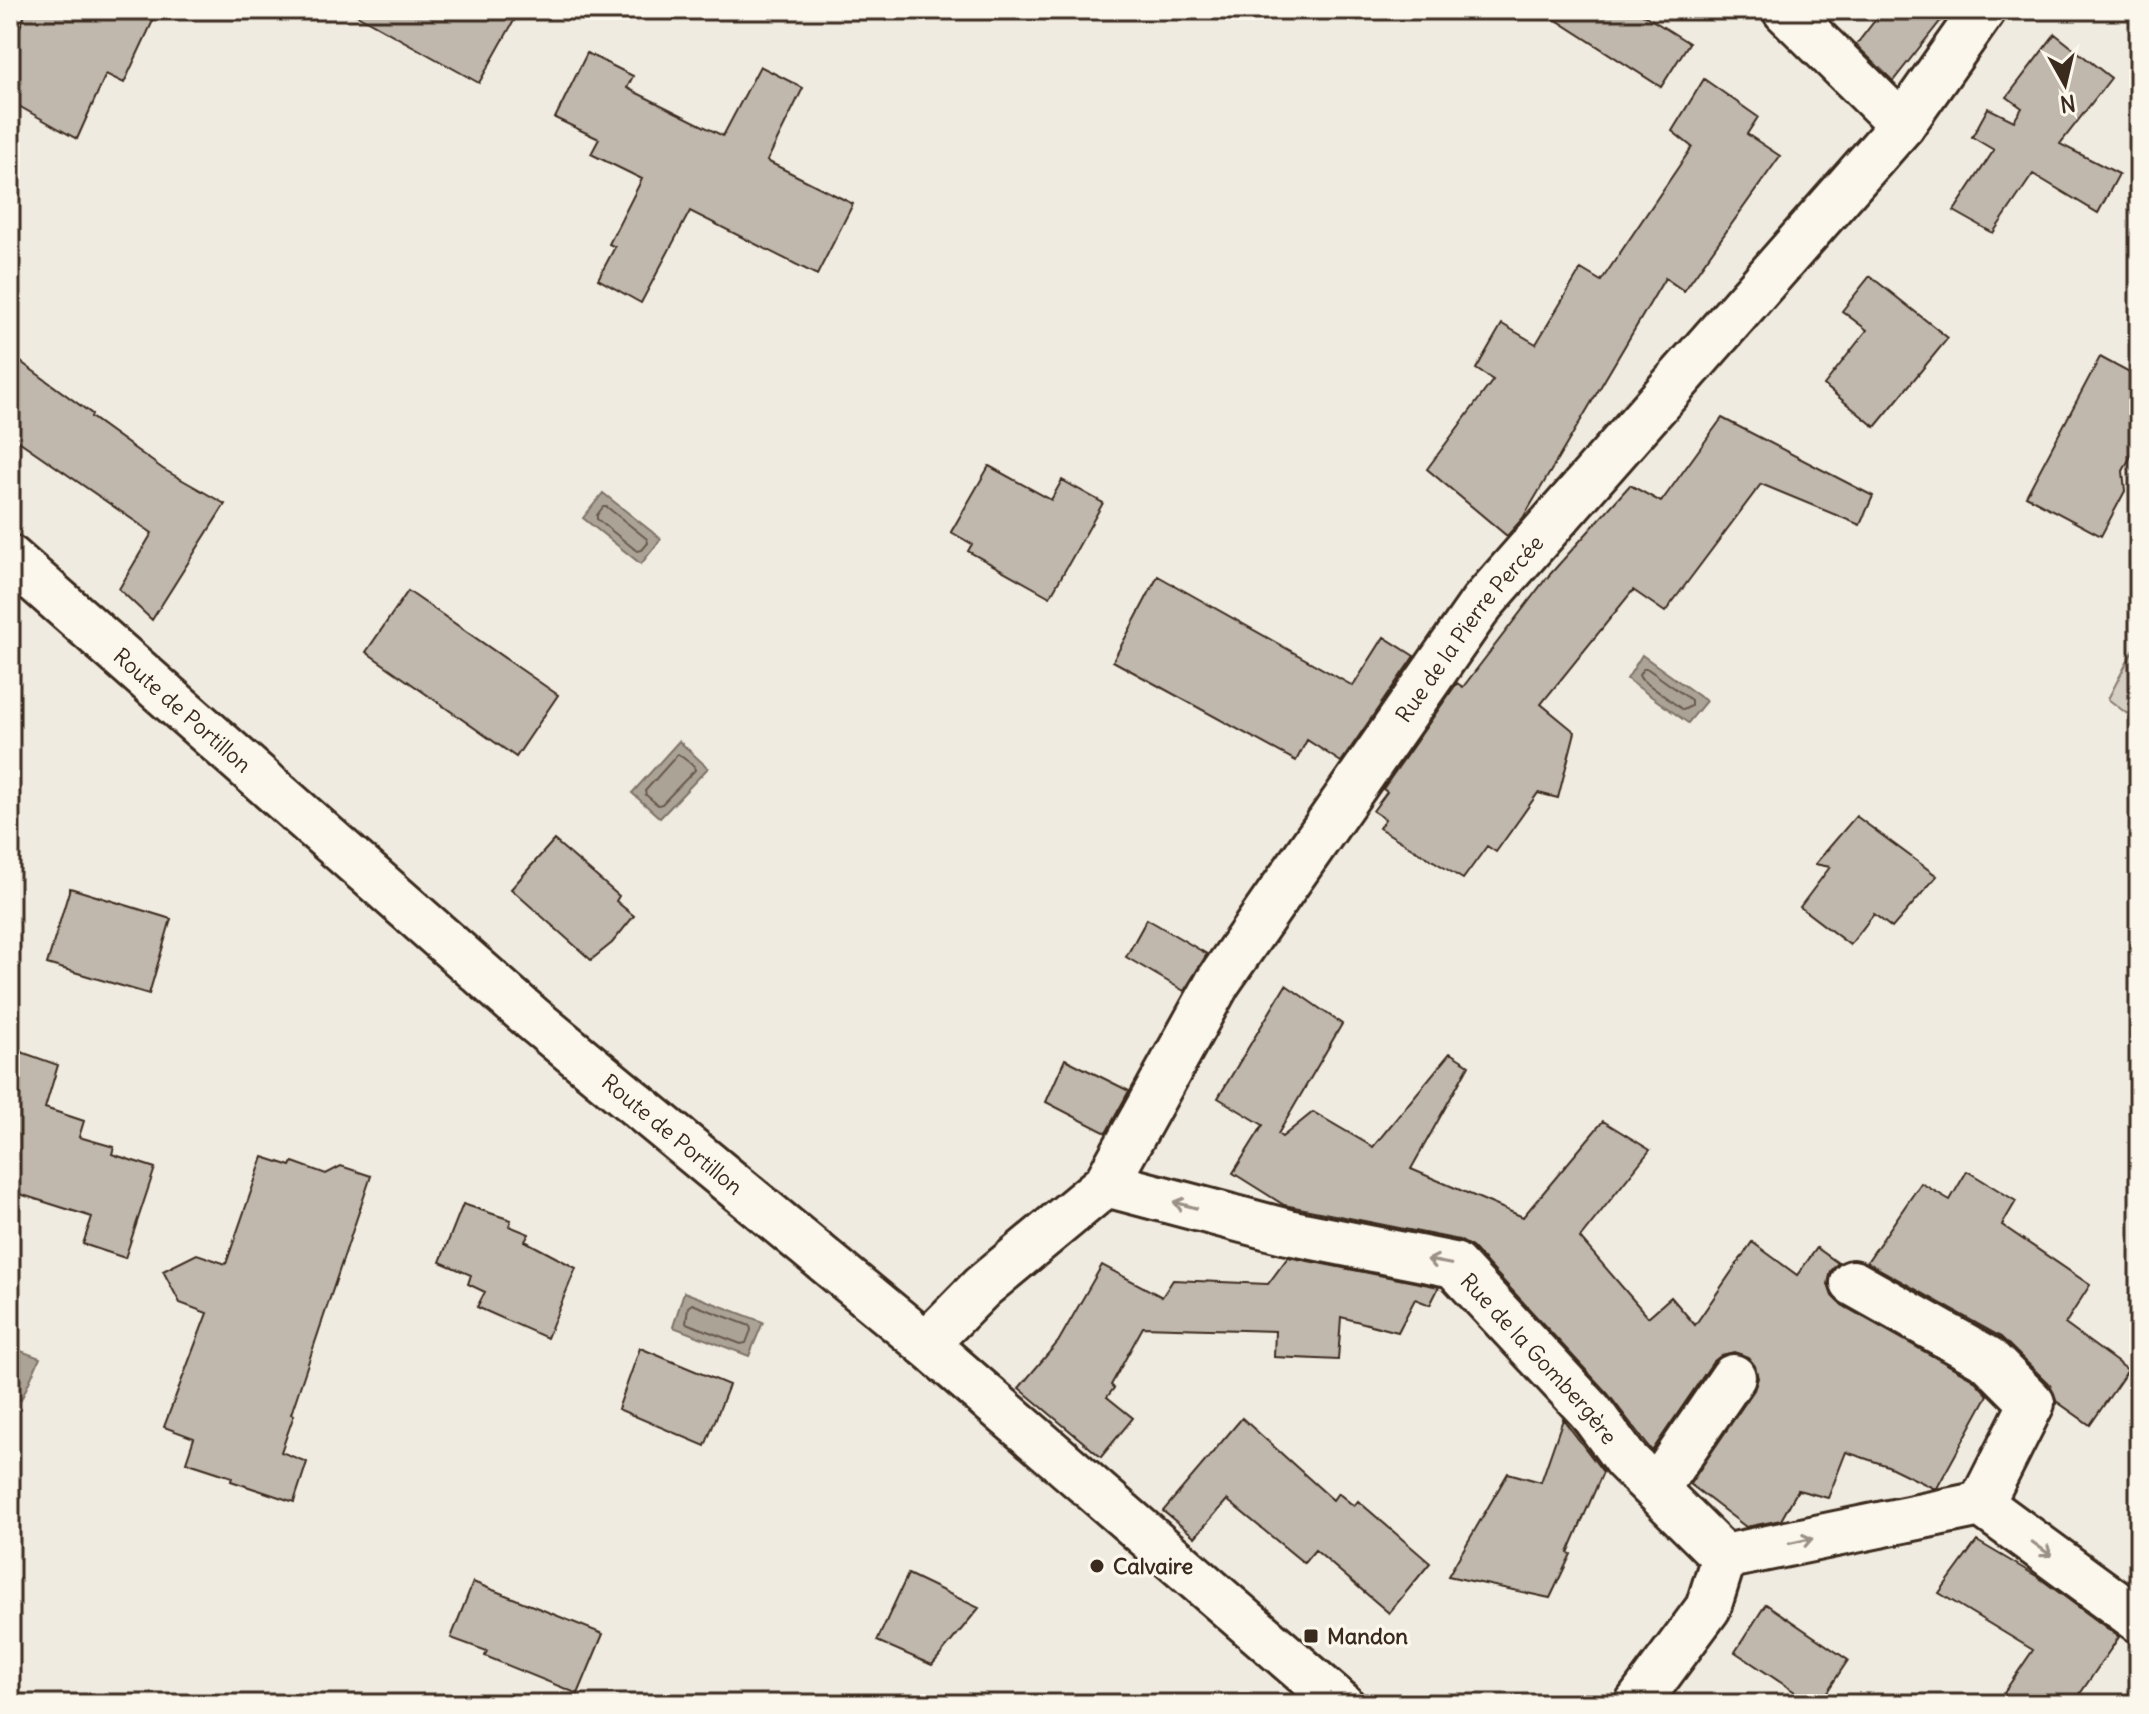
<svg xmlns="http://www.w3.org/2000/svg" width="2149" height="1714" font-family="Delius,sans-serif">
<rect width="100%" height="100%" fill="#f0ebe0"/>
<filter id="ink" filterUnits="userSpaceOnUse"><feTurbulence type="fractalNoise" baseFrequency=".0125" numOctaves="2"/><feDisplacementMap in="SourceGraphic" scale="16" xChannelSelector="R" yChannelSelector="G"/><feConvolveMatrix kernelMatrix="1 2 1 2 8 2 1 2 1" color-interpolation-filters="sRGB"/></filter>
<g filter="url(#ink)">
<!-- green -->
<path fill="#d5cec3" stroke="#887c70" stroke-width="2" d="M2139,639v84l-31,-24z"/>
<!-- water -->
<path fill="#aca397" stroke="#7f7367" stroke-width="2" d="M603,493l58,46 -20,25 -58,-46z
M1642,655l64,46 -18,22 -61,-44z
M679,741l29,27 -48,50 -28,-25z
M684,1292l79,30 -14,34 -76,-29z
M10,1347l30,11 -19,42 -11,-4z"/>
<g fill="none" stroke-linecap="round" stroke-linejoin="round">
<!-- shore -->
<path stroke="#685a4e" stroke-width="2" d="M603,507h4l40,32 1,4 -6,7 -5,1 -40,-32v-4z
M1643,669h5l43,31v6l-8,4 -42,-31 -2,-4z
M678,754l16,12 1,4 -33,34 -4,1 -12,-10 -1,-4z
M692,1304l58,22 1,4 -5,13 -5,1 -55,-21 2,-16z"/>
</g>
<!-- building -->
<path fill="#c0b8ad" stroke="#3b2a1e" stroke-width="2" d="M27,10h131l-34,73 -18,-9 -29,65 -67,-38v-51z
M348,10h172l-41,73z
M1541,10h95l53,33 -28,44z
M1883,10h66l-56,71 -37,-36z
M2055,34l56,44 -51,66 59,30 -21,39 -65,-39 -40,59 -39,-22 40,-61 -22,-13 16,-29 26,13 8,-13 -15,-11z
M587,53l46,23 -6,12 96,48 37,-70 43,22 -36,73 86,43 -36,71 -127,-64 -49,92 -43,-24 17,-32 -6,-3 33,-65 -51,-25 8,-15 -44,-21z
M1704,79l54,38 -11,17 33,22 -96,135 -19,-13 -142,240 -16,18 -80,-67 66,-89 -17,-11 26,-45 34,20 45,-75 20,12 91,-134 -20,-16z
M1870,276l78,62 -73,89 -51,-42 43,-55 -25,-19z
M10,354l82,60 -1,3 72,52 62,35 -73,116 -33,-31 33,-56 -142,-98z
M2100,357l39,21v62l-16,31 2,20 -24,45 -75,-40z
M1722,418l151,78 -13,29 -99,-41 -96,128 -32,-22 -92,114 34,28 -17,66 -20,-5 -42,59 -9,-6 -24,33 -84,-51 6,-9 -12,-8 14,-19 -4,-3 74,-106 6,4 82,-107 85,-95 31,17z
M989,466l62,34 11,-20 41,23 -53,94 -82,-46 4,-7 -21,-12z
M1158,576l195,110 31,-49 30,19 -73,106 -34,-22 -11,21 -183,-100z
M408,591l150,104 -42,62 -150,-105z
M1856,816l81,60 -45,52 -18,-14 -24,31 -50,-38 30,-40 -15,-3z
M554,840l65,56 -3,5 18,15 -22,27 -21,17 -80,-71z
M70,888l101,31 -22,75 -102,-30z
M1147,919l60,35 -23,37 -58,-34z
M1286,985l56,39 -64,110 4,3 31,-25 60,35 77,-94 19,12 -58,104 112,48 80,-96 47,29 -70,88 68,79 23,-20 24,28 57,-83 45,33 20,-27 21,15 -7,8 -3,13 4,12 8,8 133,75 15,16 -51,93h-4l-45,-22 -42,-14 -18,46 -30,-8 -17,30 -35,7 -56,-43 64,-94 4,-12 -3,-12 -7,-9 -14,-5 -12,3 -9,7 -61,89 -44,-57 -136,-147 -13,-7 -175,-35 -51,-32 30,-48 -45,-27z
M10,1048l48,17 -13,43 39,13 -5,16 35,10 -2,7 43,14 -30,90 -42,-14 9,-27 -82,-26z
M1065,1059l64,32 -23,42 -60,-31z
M263,1157l28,9 2,-4 33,12 15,-8 30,10 -80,238 3,1 -13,37 26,10 -13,40 -63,-21 1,-4 -46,-15 8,-24 -30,-11 43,-114 -27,-10 -17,-32 34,-17 29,10z
M1967,1171l49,30 -14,24 88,60 -25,39 63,46 -38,55 -34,-24 -6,-16 -49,-48 -134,-75 54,-79 29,17z
M463,1204l48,16 -2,6 20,8 -4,7 51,27 -29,70 -70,-31 8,-15 -17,-8 3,-9 -31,-13z
M1288,1257l151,30 -9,18 -15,-6 -17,33 -57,-15 -3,43 -64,-3 1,-26 -132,-4 -32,58 3,3 -7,9 26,21 -32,39 -82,-69 39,-46 44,-77 60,32 11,-17 95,4z
M640,1348l89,37 -24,61 -87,-37z
M1242,1418l91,82 5,-7 16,13 4,-5 72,62 -41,50 -74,-63 -11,13 -77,-63 -32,37 -32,-26z
M1563,1419l40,53 -35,81 3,1 -21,44 -102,-22 60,-103 33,9z
M1977,1541l61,36 81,60 -46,67h-77l37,-54 -94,-57z
M908,1574l71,34 -47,57 -55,-24z
M473,1582l130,52 -25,60 -93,-38 2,-5 -36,-13z
M1766,1604l82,56 -29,44h-6l-78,-52z"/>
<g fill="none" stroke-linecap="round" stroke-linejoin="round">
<defs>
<g id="minor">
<path d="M1785,10l117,115"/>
<path id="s1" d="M10,558l523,461 393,325 415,360"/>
<path id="s2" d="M1106,1184l182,48 166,33 136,146 35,48 99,98"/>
<path d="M1853,1283l135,76 44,44 -51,101"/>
<path id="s3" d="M926,1344l56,-57 124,-103 112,-202 264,-379 420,-478 81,-115"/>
<path d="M1657,1488l76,-111"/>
<path d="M1724,1557l257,-53 158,116"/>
<path d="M1637,1704l71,-96 16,-51"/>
</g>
</defs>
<!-- minor casing -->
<use href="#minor" stroke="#3b2a1e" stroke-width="50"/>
<!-- minor -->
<use href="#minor" stroke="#fbf7ec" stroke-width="44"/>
</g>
<!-- one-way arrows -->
<defs><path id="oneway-shaft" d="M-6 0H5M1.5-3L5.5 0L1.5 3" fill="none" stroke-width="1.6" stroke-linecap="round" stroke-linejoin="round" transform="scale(2)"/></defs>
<g stroke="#9b9085">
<use href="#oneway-shaft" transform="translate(1185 1205) rotate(-165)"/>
<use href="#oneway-shaft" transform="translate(1439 1262) rotate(-169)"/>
<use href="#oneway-shaft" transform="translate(1801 1541) rotate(-12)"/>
<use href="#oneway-shaft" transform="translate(2042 1549) rotate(36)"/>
</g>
</g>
<!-- markers -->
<g fill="#3b2a1e" stroke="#fbf7ec" stroke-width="3">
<circle cx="1097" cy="1566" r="8"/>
<rect x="1303" y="1628" width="16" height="16" rx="4"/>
</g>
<g text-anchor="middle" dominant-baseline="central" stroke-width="7" stroke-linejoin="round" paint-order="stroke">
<!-- street labels -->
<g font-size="22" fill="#3b2a1e" stroke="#fbf7ec">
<text stroke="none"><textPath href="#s3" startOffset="906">Rue de la Pierre Percée</textPath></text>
<text stroke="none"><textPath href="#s1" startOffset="230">Route de Portillon</textPath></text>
<text stroke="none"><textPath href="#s1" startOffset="878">Route de Portillon</textPath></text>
<text stroke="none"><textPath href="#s2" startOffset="484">Rue de la Gombergère</textPath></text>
</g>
<!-- poi labels -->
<g font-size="22" font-weight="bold" fill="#3b2a1e" stroke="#fbf7ec" text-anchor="start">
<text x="1113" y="1566">Calvaire</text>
<text x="1327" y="1636">Mandon</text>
</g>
</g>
<!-- margin -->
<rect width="2149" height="1714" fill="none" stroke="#fbf7ec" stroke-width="40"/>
<rect x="20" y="20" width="2109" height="1674" fill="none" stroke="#3b2a1e" stroke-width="3" filter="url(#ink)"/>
<!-- north arrow -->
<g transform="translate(2065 84) rotate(172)" stroke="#fbf7ec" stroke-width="6" paint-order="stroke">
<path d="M0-6L14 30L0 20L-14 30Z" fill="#3b2a1e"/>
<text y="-12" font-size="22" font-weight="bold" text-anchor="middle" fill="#3b2a1e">N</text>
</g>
</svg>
